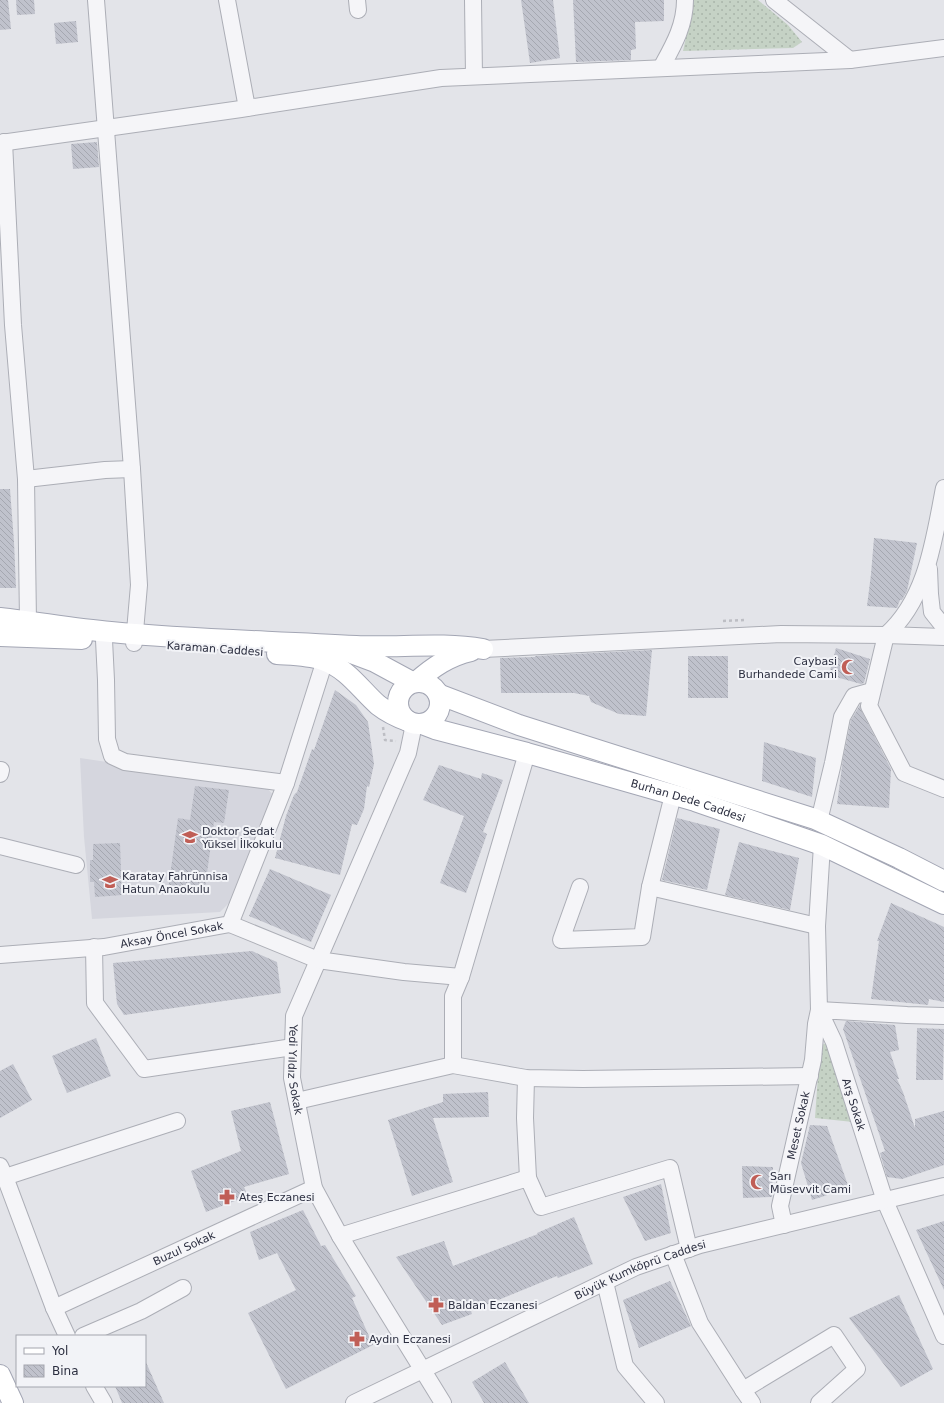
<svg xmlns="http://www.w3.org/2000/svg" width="944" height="1403" font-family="'DejaVu Sans',sans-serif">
<defs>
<pattern id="grass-dots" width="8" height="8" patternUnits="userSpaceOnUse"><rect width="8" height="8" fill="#c5d2c5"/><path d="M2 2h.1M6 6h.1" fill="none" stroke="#a9b5aa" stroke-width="1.8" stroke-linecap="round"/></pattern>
<pattern id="building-back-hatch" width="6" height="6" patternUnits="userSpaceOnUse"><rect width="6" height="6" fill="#c0c2cc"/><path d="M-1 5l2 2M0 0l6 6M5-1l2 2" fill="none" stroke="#a5a7b0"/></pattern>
</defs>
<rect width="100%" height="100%" fill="#e3e4e9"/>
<!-- built -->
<path fill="#d5d6de" d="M80,758l108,16 80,15 6,7 -42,104 -12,12 -128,7 -8,-82z"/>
<!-- grass -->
<path fill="url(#grass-dots)" d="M693,0h65l30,25 14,17 -9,6 -110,3 10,-45z
M826,1043l4,4 23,75 -38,-4 5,-72z"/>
<!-- building -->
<path fill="url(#building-back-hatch)" d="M0,0h8l3,29 -11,1z
M16,0h18l1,14 -18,1z
M521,0h32l7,58 -30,5z
M573,0h91v21l-29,1 1,27 -5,1v10l-55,2z
M76,21l2,21 -22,2 -2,-21z
M97,142l2,25 -26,2 -2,-25z
M0,489h10l4,53 2,46h-16z
M874,538l43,5 -10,48 -5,9h-2l-3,8 -30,-2 4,-32z
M836,648l34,11 -6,24 -3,1 -32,-9z
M652,650l-6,66 -27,-2 -28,-12 -2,-6 -15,-3h-73l-1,-35 35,-1v-1z
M688,656h40v42h-40z
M335,690l21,15 12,17 6,42 -5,23 -2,-1 -3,23 -7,16 -5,-1 -12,51 -65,-17 11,-42 8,-21 3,-3 15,-43 2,1z
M860,705l1,5 30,59 -2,39 -52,-4 6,-45 8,-39z
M764,742l52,16 -4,39 -50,-16z
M439,765l42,14 1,-6 21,7 -20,52 4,2 -21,59 -26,-10 24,-67 -41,-16z
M195,786l34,4 -5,33 -10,-1 -10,73 -36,-5 10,-72 12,2z
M677,818l43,11 -13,61 -45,-10z
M739,842l60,16 -9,52 -65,-15z
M120,843l2,52 -27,2 -1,-15h-4v-22h3v-16z
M270,869l61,26 -20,47 -62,-26z
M891,903l53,24v75l-15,-3 -1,6 -57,-6 8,-58h-2z
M252,951l25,11 4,31 -157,22 -7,-11 -4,-41z
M846,1021l49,4 4,25 -9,2 9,27h-2l6,13 12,36v-9l29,-8v54l-42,14 -15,-2 -7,-24 5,-2 -42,-122z
M917,1028l27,1 -1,51h-27z
M96,1038l15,38 -44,17 -15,-37z
M13,1064l19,36 -32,18v-47z
M488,1092l1,25 -56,1 20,64 -41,14 -24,-76 55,-18v-8z
M270,1102l19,72 -45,13 4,9 -42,16 -15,-41 50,-20 -10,-40z
M810,1125l17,1 22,62 -37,12 -11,-37z
M742,1166l31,1 -1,30 -29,1z
M661,1184l10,49 -26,8 -22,-44z
M303,1210l18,36 4,-1 31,51 -4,2 21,47 -87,44 -38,-76 48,-23 -19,-37 -18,7 -9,-28z
M574,1217l19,47 -35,14 -1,-2 -86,35 1,3 -30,11 -46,-68 48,-16 9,25 85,-32 -1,-1z
M944,1221v69l-28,-60z
M670,1281l21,45 -52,22 -16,-48z
M899,1295l34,74 -32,18 -52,-69z
M145,1360l19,43h-42l-7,-17h30z
M505,1362l24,41h-45l-12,-21z"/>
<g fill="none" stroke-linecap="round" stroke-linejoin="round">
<defs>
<g id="minor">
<path d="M96,0l36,469 7,116 -5,58"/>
<path d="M227,0l20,108"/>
<path d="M357,0l1,10"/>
<path d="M473,0l1,76"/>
<path d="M774,0l76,60"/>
<path d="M661,68c12,-22 24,-42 24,-68"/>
<path d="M4,142l9,183 13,154 2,142"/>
<path d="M0,143l241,-34 200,-31 409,-18 94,-12"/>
<path d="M26,479l79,-9 27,-1"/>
<path d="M944,488c-10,51 -17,111 -58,147l-17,71 35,67 40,16"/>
<path d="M929,569l1,25 2,18 12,15"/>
<path d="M105,631l-1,9 2,40 1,59 5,17 13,6 161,21"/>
<path d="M483,649l298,-15 105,1 58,2"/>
<path id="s1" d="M414,724l-6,29 -114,263 -2,62 22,110 26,48 103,167"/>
<path d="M0,774l1,-4"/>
<path d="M819,821l14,-58 9,-46 12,-21 18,-5"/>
<path d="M0,846l76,19"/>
<path d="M580,887l-19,53 81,-3 8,-50 23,-92"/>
<path d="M650,887l167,39"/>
<path d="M230,924l88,36 86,12 57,5"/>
<path d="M94,947l1,56 49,66 149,-22"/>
<path id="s2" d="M0,955l104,-8 126,-23 56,-141 39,-123"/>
<path id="s3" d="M944,1016l-37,-1 -88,-5 15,32 51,159 59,135"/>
<path d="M453,1065v-69l8,-19 66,-224"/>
<path d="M526,1078l-1,40 3,60"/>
<path d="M297,1101l156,-36 73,13 57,1 227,-3"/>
<path d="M0,1166l5,11 49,131 13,28"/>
<path d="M5,1177l172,-56"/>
<path id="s4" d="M784,1225l-4,-19 33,-146 3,-36 3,-14 -2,-84 5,-81"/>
<path d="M340,1236l188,-58 13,29 129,-39 19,81"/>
<path d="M673,1254l27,69 43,67 9,13"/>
<path d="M605,1282l20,84 31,37"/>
<path id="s5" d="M54,1308l260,-120"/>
<path d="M83,1336l58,-25 42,-23"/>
<path d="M94,1386l10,17"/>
<path d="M743,1390l91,-55 23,34 -38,34"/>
<path id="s6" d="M354,1403l282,-136 64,-22 244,-59"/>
</g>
<g id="major">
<path d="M0,618c37,4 74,11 111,14 81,8 163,9 245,14 42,2 85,-4 127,3"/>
<path d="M0,636l82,3"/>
<path d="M343,650l32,12 37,20"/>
<path d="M277,654c15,1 32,1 46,6 25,9 37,29 55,45 9,7 19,12 30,16"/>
<circle cx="419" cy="703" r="21"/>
<path d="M416,682c17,-15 33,-26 55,-31"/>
<path d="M438,694l81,31 296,94 84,39 45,23"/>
<path id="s7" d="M422,724l13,5 92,24 168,48 127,44 122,59"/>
<path d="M0,1375l13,28"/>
</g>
</defs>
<!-- minor casing -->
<use href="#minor" stroke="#acaeb6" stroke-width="18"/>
<!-- major casing -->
<use href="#major" stroke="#a3a6b4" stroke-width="22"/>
<!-- path -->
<path stroke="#bdbec4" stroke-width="2.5" stroke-dasharray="3 3" stroke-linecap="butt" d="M723,621l23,-1
M383,727l2,13 11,1"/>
<!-- minor -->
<use href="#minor" stroke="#f5f5f8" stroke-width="16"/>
<!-- major -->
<use href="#major" stroke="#fff" stroke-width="20"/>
</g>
<!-- icons -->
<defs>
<symbol id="mosque-bare" viewBox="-9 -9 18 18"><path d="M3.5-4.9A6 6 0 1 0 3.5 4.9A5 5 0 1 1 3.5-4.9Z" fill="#c05e56" stroke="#f2f3f7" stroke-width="2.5" paint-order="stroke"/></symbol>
<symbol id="school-bare" viewBox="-9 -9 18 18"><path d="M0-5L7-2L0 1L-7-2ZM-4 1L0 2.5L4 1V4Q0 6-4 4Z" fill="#c05e56" stroke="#f2f3f7" stroke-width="2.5" paint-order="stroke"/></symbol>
<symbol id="pharmacy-bare" viewBox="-9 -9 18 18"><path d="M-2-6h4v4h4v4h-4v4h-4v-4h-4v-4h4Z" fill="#c05e56" stroke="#f2f3f7" stroke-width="2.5" paint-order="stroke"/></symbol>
</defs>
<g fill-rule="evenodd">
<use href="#mosque-bare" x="838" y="656" width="22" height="22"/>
<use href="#school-bare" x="179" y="826" width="22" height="22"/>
<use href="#school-bare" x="99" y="871" width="22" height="22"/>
<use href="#mosque-bare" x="747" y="1171" width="22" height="22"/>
<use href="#pharmacy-bare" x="216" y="1186" width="22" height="22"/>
<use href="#pharmacy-bare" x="425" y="1294" width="22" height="22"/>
<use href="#pharmacy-bare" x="346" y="1328" width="22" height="22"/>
</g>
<g text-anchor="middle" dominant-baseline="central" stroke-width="4" stroke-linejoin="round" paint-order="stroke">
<!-- street labels -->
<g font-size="11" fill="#2c2f40" stroke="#f2f3f7">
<text transform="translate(215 649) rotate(4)">Karaman Caddesi</text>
<text stroke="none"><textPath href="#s7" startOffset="277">Burhan Dede Caddesi</textPath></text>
<text stroke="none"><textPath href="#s2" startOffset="173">Aksay Öncel Sokak</textPath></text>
<text stroke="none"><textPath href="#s1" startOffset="370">Yedi Yıldız Sokak</textPath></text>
<text stroke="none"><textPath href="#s3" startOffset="226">Arş Sokak</textPath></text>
<text stroke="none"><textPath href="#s4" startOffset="102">Meset Sokak</textPath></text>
<text stroke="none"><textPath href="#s5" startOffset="143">Buzul Sokak</textPath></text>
<text stroke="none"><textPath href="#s6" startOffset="316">Büyük Kumköprü Caddesi</textPath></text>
</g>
<!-- poi labels -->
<g font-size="11" fill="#2c2f40" stroke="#f2f3f7" text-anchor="start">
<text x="837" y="661" text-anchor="end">Caybasi<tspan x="837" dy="13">Burhandede Cami</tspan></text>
<text x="202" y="831">Doktor Sedat<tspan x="202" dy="13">Yüksel İlkokulu</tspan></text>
<text x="122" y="876">Karatay Fahrünnisa<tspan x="122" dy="13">Hatun Anaokulu</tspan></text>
<text x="770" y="1176">Sarı<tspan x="770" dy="13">Müsevvit Cami</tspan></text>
<text x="239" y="1197">Ateş Eczanesi</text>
<text x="448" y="1305">Baldan Eczanesi</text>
<text x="369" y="1339">Aydın Eczanesi</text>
</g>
</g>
<!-- legend -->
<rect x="16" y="1335" width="130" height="52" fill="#f2f3f7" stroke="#a3a5ae"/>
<rect x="24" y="1348" width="20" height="6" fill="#ffffff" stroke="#a3a5ae"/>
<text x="52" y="1355" font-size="12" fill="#2c2f40">Yol</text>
<rect x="24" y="1365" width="20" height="12" fill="url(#building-back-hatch)" stroke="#a3a5ae"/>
<text x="52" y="1375" font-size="12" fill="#2c2f40">Bina</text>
</svg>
